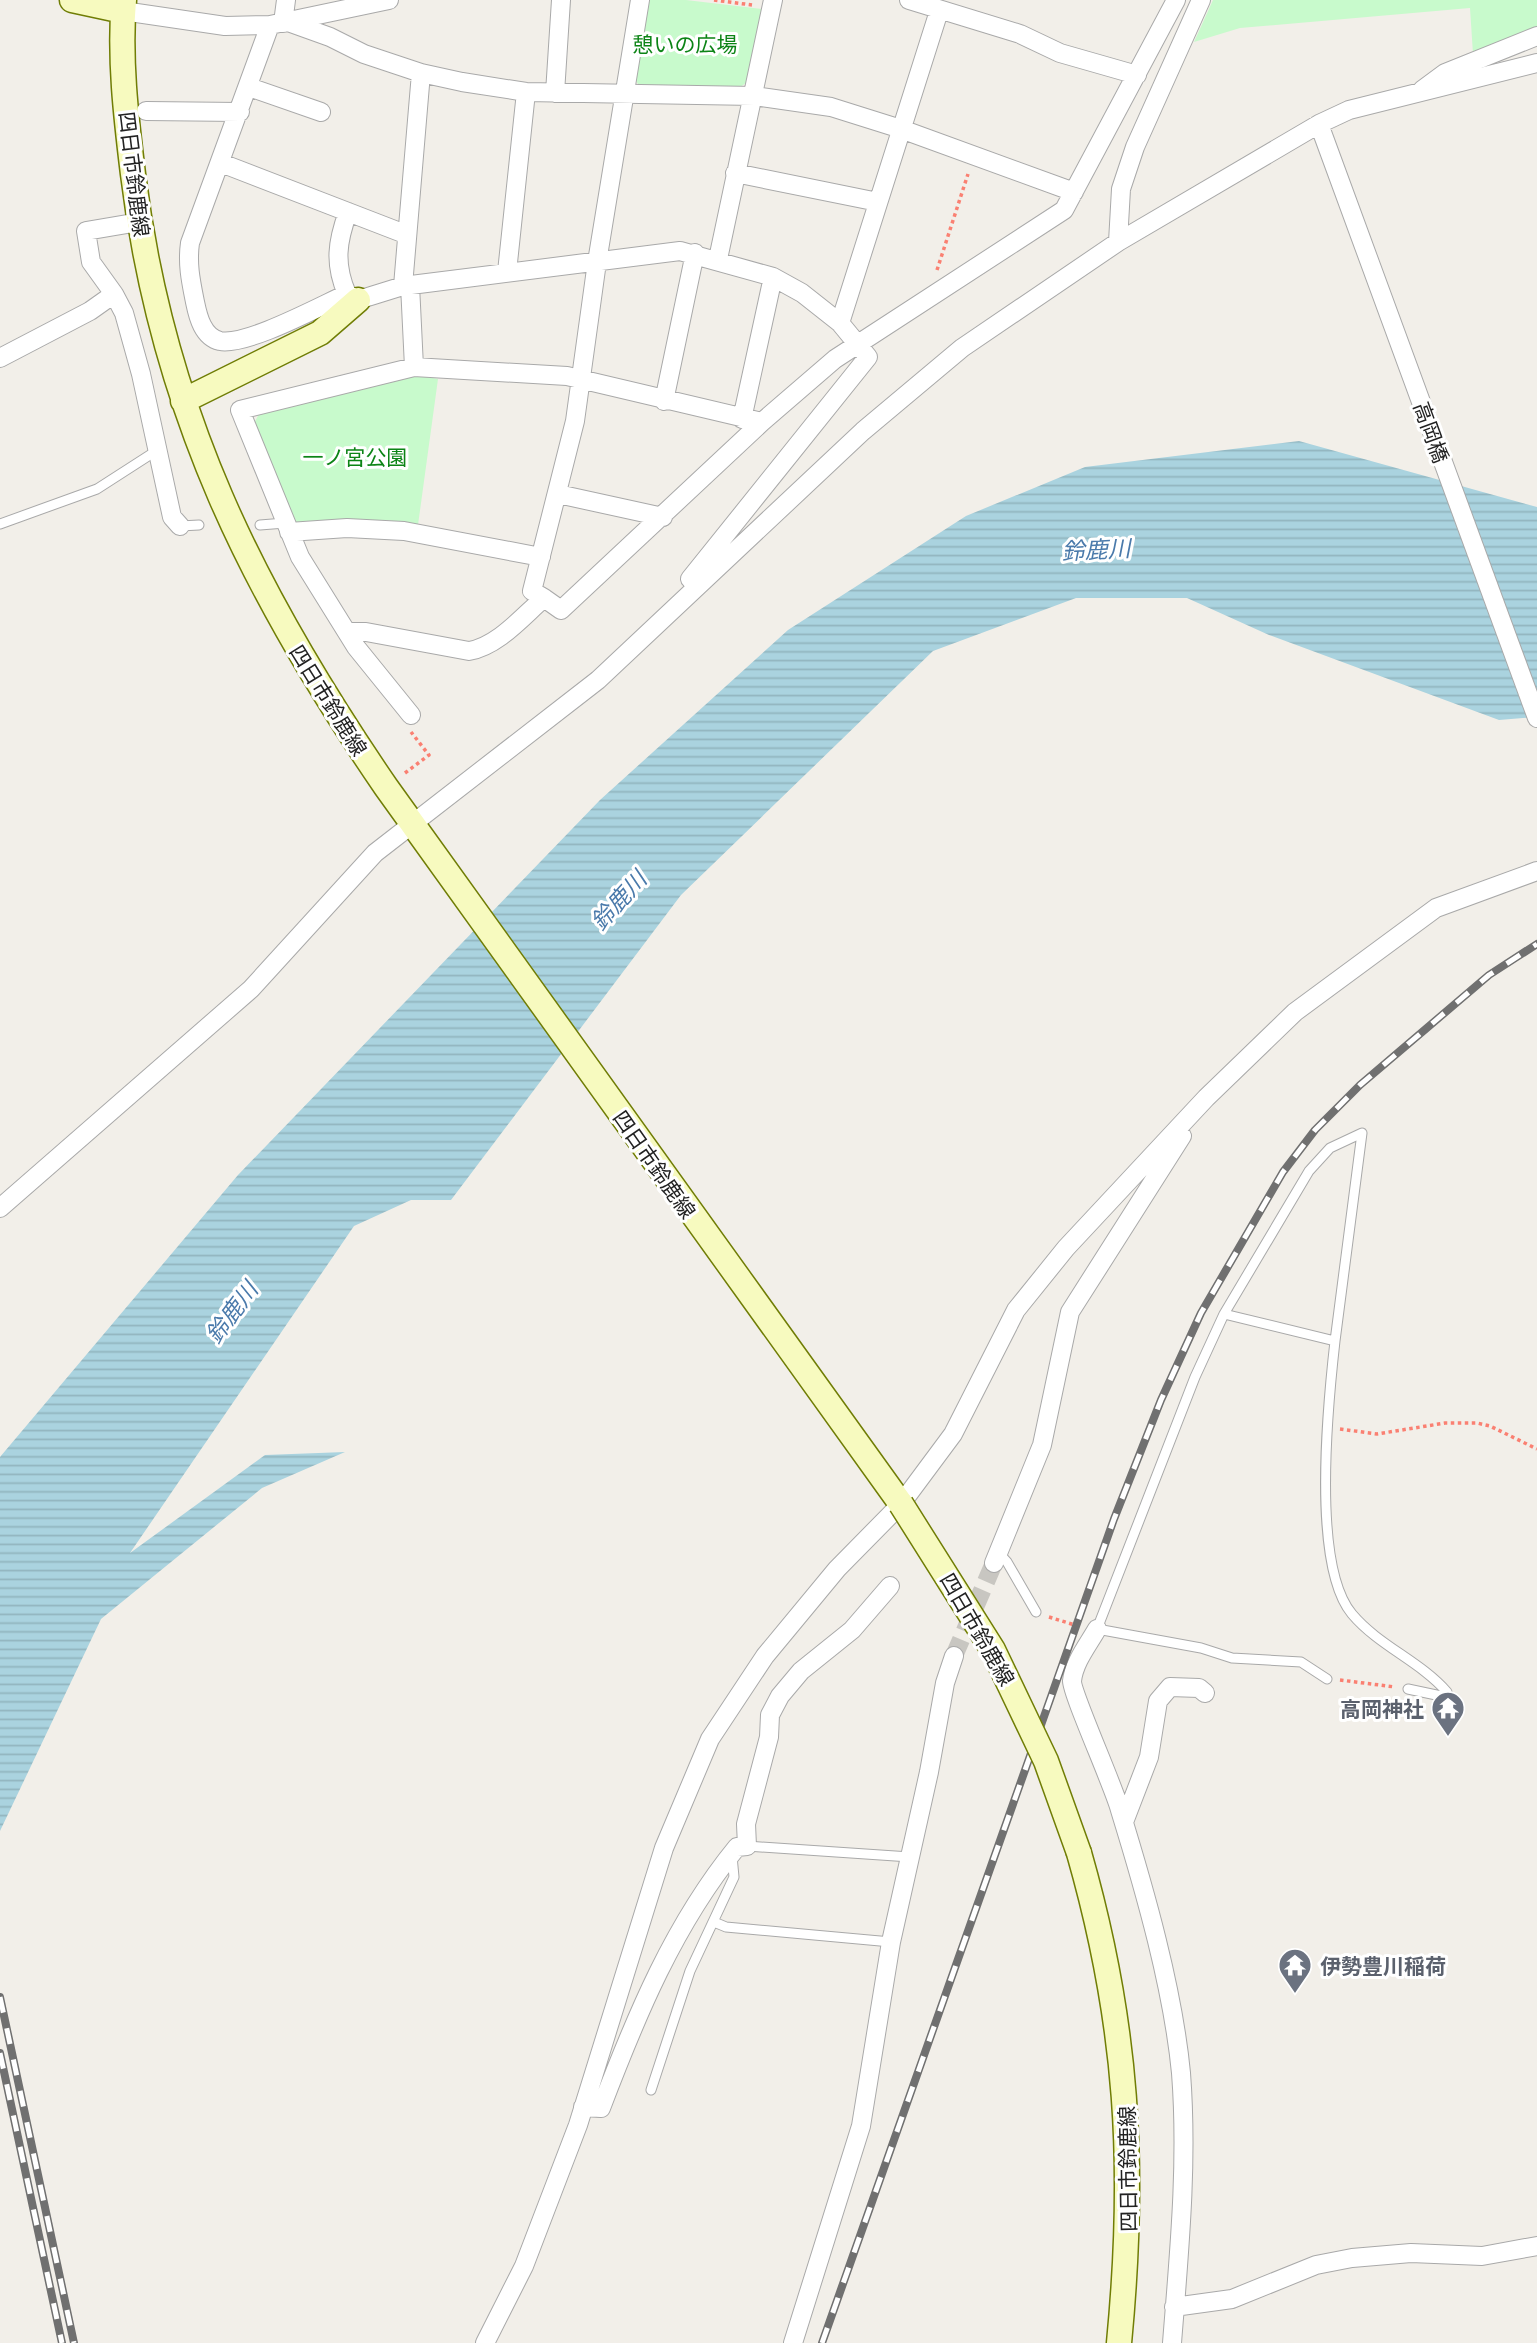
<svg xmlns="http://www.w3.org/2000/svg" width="1537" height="2343" font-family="Lato,'Noto Sans JP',sans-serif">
<defs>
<pattern id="water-rules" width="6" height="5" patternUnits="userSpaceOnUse" patternTransform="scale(1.75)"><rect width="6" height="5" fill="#aad3df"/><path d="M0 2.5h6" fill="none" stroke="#92b5bf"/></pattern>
</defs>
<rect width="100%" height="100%" fill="#f2efe9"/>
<!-- park -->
<path fill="#c8facc" d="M647,0h39l76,9 -13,72 -9,6 -101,-2 -5,-6z
M1213,0h324v28l-64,26 -3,-46 -230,20 -46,14z
M417,375l21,4 -20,146 -32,-5 -90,3 -7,-4 -37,-92 8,-15z"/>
<!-- water -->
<path fill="url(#water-rules)" d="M1299,441l238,66v210l-38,3 -230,-85 -82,-37h-111l-143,53 -252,244 -230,305h-40l-57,26 -224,327 135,-98 80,-3 -83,36 -161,131 -101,212v-374l238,-282 362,-375 188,-170 178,-114 119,-49z"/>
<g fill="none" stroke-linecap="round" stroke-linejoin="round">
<!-- street-tunnel -->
<path stroke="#c8c6c1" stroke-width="18" stroke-dasharray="18 9" stroke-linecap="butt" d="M954,1656l40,-93"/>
<defs>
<path id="lane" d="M0,524l97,-35 59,-38
M260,525l25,-2
M180,526l19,-1
M1224,1314l85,-143 21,-23 32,-15 -27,208 -111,-27 -29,63 -98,252 104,19 31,10 69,4 26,17
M1335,1341c-7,62 -24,224 17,273 27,32 68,47 95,78l-6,4 -33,-7
M998,1552l9,10 29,50
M747,1846l163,11
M714,1922l12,5 165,15
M651,2090l39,-119 44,-94 -2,-21"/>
<path id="street" d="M909,0l111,34 40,19 77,22
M123,11l102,15 45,-1 119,-25
M283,23l3,-23
M291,23l39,14 34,17 57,19 41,9 64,10 228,4 77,11 70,22 173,63
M270,25l-80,218c-3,21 1,39 5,59 3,15 8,35 25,39 27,5 100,-35 127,-47
M249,87l72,25
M1422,90l23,-17 92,-37
M555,93l6,-93
M146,111l94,1
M1319,124l218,594
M221,163l184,71
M735,173l143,29
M348,212c-11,30 -14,52 -1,82l11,6 45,-14 277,-35 93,26 29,16 38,30 28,34 -178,222
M1118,242l3,-53 14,-42 66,-147
M718,259l55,-259
M507,272l19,-180
M410,285l4,82
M403,286l18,-213
M114,294l10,19 17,61 31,143 8,9
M840,323l99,-312
M0,358l90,-47 24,-17 -23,-32 -5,-31 53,-9
M664,401l31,-148
M742,419l31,-142
M558,494l105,23
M289,532l58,-4 57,3 137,26
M544,598l17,12 201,-188 73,-63 229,-149 112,-210
M347,632h19l103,19c29,-5 53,-34 75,-53l-12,-7 43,-170 22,-159 43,-262
M411,715l-55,-68 -56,-90 -60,-147 174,-43 153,9 195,46
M0,1208l251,-219 124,-136 223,-173 265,-249 99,-83 156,-106 201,-118 30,-14 188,-47
M994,1563l48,-118 28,-133 112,-176
M1097,1629c-9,16 -23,33 -25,52 0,13 42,106 48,129 25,81 53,179 61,263 7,90 -2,181 -9,270
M1124,1822l25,-65 9,-56 12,-14 29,1 6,5
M583,2107l18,1c35,-92 73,-184 136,-261l10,-1 -1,-22 23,-87 1,-22 10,-19 21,-25 51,-41 38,-44
M1174,2307l58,-8 84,-34 36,-7 59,-5 71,3 55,-10
M485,2343l39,-77 54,-141 86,-277 46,-109 55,-83 72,-87 64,-65 52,-70 63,-124 50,-62 140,-150 89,-86 141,-104 101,-37
M793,2343l68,-217 30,-184 38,-170 16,-89 9,-27"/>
<path id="secondary" d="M72,0l51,11
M124,0c-5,57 2,117 9,174 29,237 120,419 253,613l515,717
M183,401l137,-68 38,-33
M1079,1853c49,171 57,314 40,490"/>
</defs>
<!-- lane casing -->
<use href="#lane" stroke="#a9a9a9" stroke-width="11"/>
<!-- street casing -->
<use href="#street" stroke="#a9a9a9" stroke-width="20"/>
<!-- secondary casing -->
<use href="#secondary" stroke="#707d05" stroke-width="27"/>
<!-- path -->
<path stroke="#fa8072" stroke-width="3.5" stroke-dasharray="3.5 3.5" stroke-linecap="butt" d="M714,0l38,5
M937,270l31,-96
M405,773l24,-18 -18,-23
M1340,1429l37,5 68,-11h32l13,3 47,23
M1049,1617l29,9
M1340,1680l55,7"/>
<!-- lane -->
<use href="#lane" stroke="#fff" stroke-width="9"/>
<!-- street -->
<use href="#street" stroke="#fff" stroke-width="18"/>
<!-- secondary -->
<use href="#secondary" stroke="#f7fabf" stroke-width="24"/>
<defs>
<path id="rail" d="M0,1997l74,346
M0,2053l62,290
M822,2343l292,-824 47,-119 40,-87 82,-141 32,-42 45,-45 129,-110 48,-31"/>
</defs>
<!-- rail casing -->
<use href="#rail" stroke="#707070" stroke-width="8"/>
<!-- rail -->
<use href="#rail" stroke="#fff" stroke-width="5" stroke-dasharray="16" stroke-linecap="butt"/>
<defs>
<path id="secondary-bridge" d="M901,1504l92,146 53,111 33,92"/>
</defs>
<!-- secondary-bridge casing -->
<use href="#secondary-bridge" stroke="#707d05" stroke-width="27" stroke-linecap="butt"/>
<!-- secondary-bridge -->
<use href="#secondary-bridge" stroke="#f7fabf" stroke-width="24"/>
</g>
<!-- icons -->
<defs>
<symbol id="temple-pin" viewBox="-11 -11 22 30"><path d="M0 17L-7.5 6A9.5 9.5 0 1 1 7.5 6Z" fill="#6b7280" stroke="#fff"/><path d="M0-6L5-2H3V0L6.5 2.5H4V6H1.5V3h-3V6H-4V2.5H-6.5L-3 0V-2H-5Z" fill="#fff"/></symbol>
</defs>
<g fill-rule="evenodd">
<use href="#temple-pin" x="1429" y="1689" width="38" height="52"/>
<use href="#temple-pin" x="1276" y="1946" width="38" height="52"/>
</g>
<g text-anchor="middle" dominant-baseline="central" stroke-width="6" stroke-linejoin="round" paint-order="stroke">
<!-- park labels -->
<g font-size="21" fill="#0c8416" stroke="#fff">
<text x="685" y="43">憩いの広場</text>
<text x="355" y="456">一ノ宮公園</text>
</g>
<!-- street labels -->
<g font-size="21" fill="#222" stroke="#fff">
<text transform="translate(135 174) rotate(83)">四日市鈴鹿線</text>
<text transform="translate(1432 432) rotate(70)">高岡橋</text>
<text transform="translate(329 700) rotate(58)">四日市鈴鹿線</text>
<text transform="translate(655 1164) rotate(55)">四日市鈴鹿線</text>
<text transform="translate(978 1629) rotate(60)">四日市鈴鹿線</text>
<text transform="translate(1127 2169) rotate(-91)">四日市鈴鹿線</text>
</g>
<!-- worship labels -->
<g font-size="21" font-weight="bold" fill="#5b616d" stroke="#fff" text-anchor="end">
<text x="1424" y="1708">高岡神社</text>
<text x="1320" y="1965" text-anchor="start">伊勢豊川稲荷</text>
</g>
<!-- water labels -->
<g font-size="23" font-style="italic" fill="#4a7aab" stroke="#fff">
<text transform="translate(1096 549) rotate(-3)">鈴鹿川</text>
<text transform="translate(618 900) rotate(-48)">鈴鹿川</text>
<text transform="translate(231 1312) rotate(-53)">鈴鹿川</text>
</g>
</g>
</svg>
